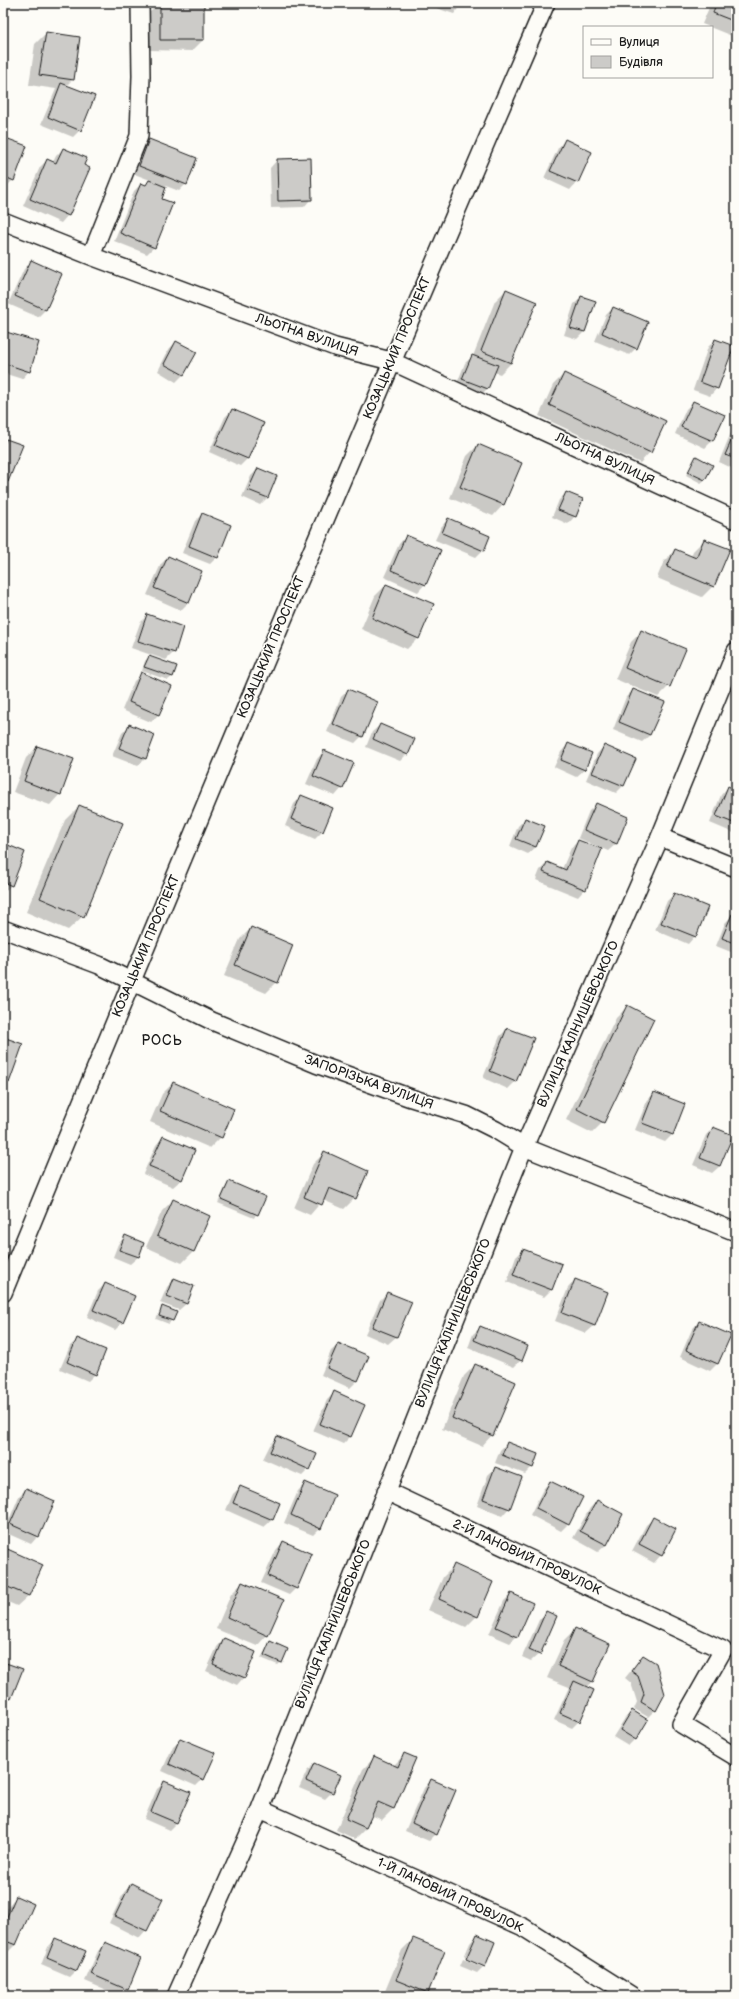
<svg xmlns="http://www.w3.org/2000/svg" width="739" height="1999" font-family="'Balsamiq Sans',sans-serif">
<rect width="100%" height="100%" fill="#fdfcf7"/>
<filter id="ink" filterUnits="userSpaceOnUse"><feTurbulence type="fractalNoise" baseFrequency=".025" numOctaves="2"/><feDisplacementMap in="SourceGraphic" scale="8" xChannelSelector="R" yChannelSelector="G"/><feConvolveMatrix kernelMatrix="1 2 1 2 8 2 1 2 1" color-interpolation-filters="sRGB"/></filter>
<g filter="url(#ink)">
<!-- shadow -->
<path fill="#0003" d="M159,3h44v37l-11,11 -43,-1v-37z
M431,3h31l-8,11 -24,-8z
M711,3h25v28l-4,5 -30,-12z
M46,33l27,46 -7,7 14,44 -7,7 -32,-13 15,-35 -27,-4 6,-41z
M3,138l10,42 -7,7 -3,-1z
M565,140l12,42 -7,8 -26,-12 14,-30z
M149,141l37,43 -7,7 -13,-5 -5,13 -7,48 -7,7 -33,-13 20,-50 7,-7 4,2 5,-6 -18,-7 10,-25z
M63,149l5,66 -7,8 -38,-17 17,-39 7,-7 6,2 3,-6z
M277,160l34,39 -7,8 -33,1 -1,-40z
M31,262l30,13 -16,35 -7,7 -30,-13 16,-35z
M506,290l5,73 -11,11 -6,-2 -6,16 -8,8 -24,-10 9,-23 8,-7 22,-55z
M582,297l13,4 -11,31 -7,7 -13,-4 10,-31z
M613,308l23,40 -7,7 -34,-14 11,-26z
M3,332l26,39 -7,8 -19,-6z
M715,340l2,48 -7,8 -17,-6 15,-43z
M176,342l8,32 -8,8 -18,-11 11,-22z
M564,374l86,78 -10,11 -101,-47 14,-31z
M693,402l30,14 -11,25 -7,7 -30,-14 11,-25z
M232,410l31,14 -16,35 -7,7 -31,-14 16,-35z
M736,426v44l-17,-8 13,-32z
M6,440l16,6 -15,36 -4,4v-43z
M478,445l43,19 -18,41 -10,11 -43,-18 17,-42z
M696,457l9,23 -4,3 -15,-8z
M258,469l18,8 -9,21 -7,7 -18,-8 9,-21z
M566,493l9,23 -7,8 -16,-7 7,-17z
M202,514l15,43 -7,7 -28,-11 13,-32z
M448,519l35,31 -7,7 -41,-17 6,-13z
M406,536l19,48 -7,8 -34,-15 15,-33z
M704,540l9,46 -11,11 -45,-19 7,-17 11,-11 16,7 2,-6z
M168,557l33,15 -13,31 -7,7 -34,-15 14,-31z
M386,585l32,53 -11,11 -46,-20 14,-33z
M147,616l27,36 -8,8 -35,-12 9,-25z
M642,631l27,55 -11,11 -43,-18 16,-37z
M149,657l26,10 -3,10 -4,3 -26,-9 3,-10z
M142,674l28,12 -12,29 -7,7 -29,-12 12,-29z
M348,690l14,46 -7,7 -28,-11 14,-35z
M633,690l30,13 -13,32 -8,7 -29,-12 13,-33z
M380,725l27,29 -7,7 -34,-14 6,-15z
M129,726l25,10 -9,23 -7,7 -26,-10 10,-23z
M568,744l22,10 -6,16 -8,7 -22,-10 7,-15z
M604,746l31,13 -12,27 -7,7 -30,-13 11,-26z
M37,747l23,47 -10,11 -37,-13 13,-34z
M324,751l18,37 -7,8 -29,-12 11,-25z
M728,787l8,4v43l-26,-11 11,-28z
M302,796l29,13 -9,23 -7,7 -30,-13 9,-22z
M596,804l31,13 -11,27 -8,7 -30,-13 11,-27z
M79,806l4,110 -15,14 -42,-18 39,-92z
M525,819l19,8 -8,20 -8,7 -18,-8 8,-20z
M578,841l7,48 -7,8 -42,-17 4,-10 7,-7 15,6 9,-21z
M3,844l8,41 -8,9z
M674,894l21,42 -7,8 -33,-14 12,-29z
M733,915l3,2v37l-20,-8 9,-23z
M251,928l26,54 -11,11 -42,-17 16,-37z
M627,1007l-24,115 -11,11 -26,-13 50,-102z
M507,1029l9,52 -8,8 -25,-11 17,-42z
M3,1038l5,44 -5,5z
M173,1083l48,54 -11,11 -60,-26 12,-28z
M654,1093l29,12 -11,30 -7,7 -30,-12 12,-29z
M713,1128l7,38 -8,7 -19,-8 13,-30z
M163,1137l31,14 -13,29 -8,7 -30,-13 13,-29z
M324,1153l31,45 -11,11 -21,-9 -13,15 -16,-7 19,-44z
M229,1182l35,16 -10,20 -36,-15 8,-17z
M173,1200l36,16 -16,36 -11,11 -36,-16 16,-36z
M125,1237l18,6 -5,14 -8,7 -17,-7 5,-13z
M523,1250l29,39 -8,8 -37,-15 9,-25z
M174,1279l13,24 -8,7 -19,-7 7,-16z
M575,1280l32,13 -13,33 -8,7 -31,-12 13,-33z
M105,1284l17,39 -7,7 -28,-13 11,-26z
M387,1293l23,10 -14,34 -8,7 -23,-10 15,-34z
M163,1307l13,5 -7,12 -13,-5z
M699,1322l19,41 -8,8 -30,-14 12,-28z
M481,1327l40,33 -7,7 -46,-19 5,-14z
M78,1339l17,35 -7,7 -28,-12 10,-23z
M339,1344l29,13 -11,24 -7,7 -29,-13 10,-24z
M475,1365l17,70 -10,11 -40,-17 22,-53z
M334,1393l29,12 -13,32 -7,7 -30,-13 14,-31z
M277,1438l32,31 -7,7 -39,-17 7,-14z
M507,1443l25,24 -7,7 -30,-11 5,-13z
M495,1468l14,40 -7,8 -25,-10 11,-31z
M550,1482l18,42 -7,7 -31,-16 13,-26z
M305,1483l15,45 -7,7 -29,-12 14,-32z
M240,1487l39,17 -7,16 -8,7 -38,-17 7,-16z
M26,1489l12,47 -7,8 -27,-12 15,-36z
M597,1501l25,14 -16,30 -8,7 -25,-14 17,-30z
M654,1518l7,37 -7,8 -22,-12 14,-26z
M283,1542l13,46 -7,7 -28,-12 15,-33z
M3,1548l25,48 -11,10 -14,-6z
M454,1566l23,50 -11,11 -38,-17 15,-33z
M242,1583l25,52 -10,11 -41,-17 15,-35z
M511,1594l6,42 -7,7 -21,-9 15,-33z
M546,1612l-7,42 -8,7 -9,-4 17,-37z
M575,1630l17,52 -6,5 -7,34 -7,7 -18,-8 15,-33 -22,-9 17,-37z
M224,1639l20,38 -7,8 -31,-14 11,-24z
M270,1642l11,20 -3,3 -17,-7z
M643,1656l12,54 -7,7 -14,-8 3,-7 -6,-19 -6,-5z
M3,1663l18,7 -11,29 -7,7z
M632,1711l3,28 -7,7 -15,-9 12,-19z
M181,1739l22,40 -7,7 -34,-15 11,-25z
M405,1754l10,5 -22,50 -11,11 -11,-5 -5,13 -11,11 -19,-9 27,-61 11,-11 20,7z
M314,1764l18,28 -7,7 -26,-11 8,-17z
M431,1780l5,54 -7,7 -24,-10 19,-43z
M165,1782l11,41 -7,7 -25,-11 13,-30z
M131,1885l15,45 -7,8 -30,-15 15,-31z
M16,1897l17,8 -18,40 -7,7 -5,-2v-32l6,-13z
M477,1935l7,31 -7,7 -17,-7 3,-7 19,8v-3l-18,-7 6,-14z
M56,1939l20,31 -7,7 -28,-12 7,-18z
M413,1939l30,12 -16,42 -4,3h-26l-12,-5 17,-41z
M105,1944l22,45 -7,7 -35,-15 13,-30z
M736,1981v15h-9z
M74,1994l6,2h-8z"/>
<!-- building -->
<path fill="#cccbc8" stroke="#1c1c1c" d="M160,3h44v37h-44z
M450,3h13l-1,4z
M716,3h20v19l-23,-9z
M46,32l34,5 -6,43 -35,-5z
M61,83l34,13 -14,35 -33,-14z
M3,137l24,9 -13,35 -11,-5z
M149,139l48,19 -10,27 -48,-19z
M565,139l27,13 -14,31 -28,-12z
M63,148l24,10 -3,7 6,3 -21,48 -39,-17 17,-40 9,4z
M311,158l1,42 -34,1 -1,-42z
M149,180l17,7 -4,12 11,4 -18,45 -35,-15 21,-50 5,2z
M31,260l31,14 -16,36 -31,-14z
M506,289l31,13 -26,61 -30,-12z
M581,296l15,5 -11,31 -15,-4z
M613,307l35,15 -11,27 -35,-16z
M3,331l36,11 -9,30 -27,-9z
M715,339l19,7 -16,43 -18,-7z
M176,341l21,11 -13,23 -20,-11z
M472,355l26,10 -10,24 -26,-10z
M564,373l102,48 -15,32 -102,-48z
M693,401l32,14 -12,26 -32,-14z
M232,409l32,14 -16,36 -33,-14z
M736,430v29l-11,-4z
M6,439l17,6 -15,37 -5,-2v-33z
M478,444l44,19 -18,42 -44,-18z
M696,456l17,9 -8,15 -17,-8z
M258,468l19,8 -9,22 -20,-8z
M566,492l17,7 -7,18 -18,-7z
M202,513l29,12 -13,33 -29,-12z
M448,518l42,18 -6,15 -42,-18z
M406,535l35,15 -15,35 -35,-15z
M704,539l26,10 -16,38 -47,-20 8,-18 21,9z
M168,556l34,15 -13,32 -35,-15z
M386,584l48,20 -15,35 -47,-21z
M147,614l36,13 -8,26 -37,-12z
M641,630l45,19 -16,38 -45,-19z
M149,656l28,10 -4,11 -29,-10z
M141,672l31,14 -13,29 -30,-13z
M348,689l30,13 -15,35 -30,-13z
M633,689l32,13 -15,33 -31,-13z
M129,724l26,11 -9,24 -27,-11z
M380,724l35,15 -7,16 -35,-16z
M568,743l24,10 -7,17 -24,-10z
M604,745l32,14 -12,27 -32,-13z
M37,746l37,13 -13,36 -37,-14z
M324,750l30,13 -11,26 -30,-13z
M728,786l8,4v34l-20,-8z
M301,795l32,13 -10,24 -32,-13z
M596,803l32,14 -11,27 -33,-14z
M79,805l44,18 -39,94 -44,-19z
M525,818l20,8 -9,21 -20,-8z
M578,840l24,9 -16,41 -43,-18 4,-10 19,8z
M3,843l22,9 -13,34 -9,-4z
M674,893l34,14 -12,30 -35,-14z
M732,914l4,2v28l-14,-6z
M251,927l42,18 -15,38 -43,-18z
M627,1005l27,14 -50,104 -27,-14z
M507,1028l27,10 -18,44 -26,-11z
M3,1037l20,7 -14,39 -6,-3z
M173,1082l61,27 -12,29 -62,-27z
M654,1092l31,12 -12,31 -31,-12z
M713,1127l20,8 -13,31 -20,-8z
M163,1136l32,14 -13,30 -33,-14z
M324,1151l44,20 -12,28 -27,-11 -7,17 -18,-8z
M229,1181l37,16 -8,18 -37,-16z
M173,1199l37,17 -16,36 -37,-16z
M125,1235l19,8 -5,14 -20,-7z
M523,1249l39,15 -10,26 -39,-15z
M174,1278l20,8 -7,18 -20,-8z
M575,1279l33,13 -13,34 -33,-13z
M105,1283l30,13 -12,27 -30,-13z
M387,1292l25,10 -15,35 -25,-10z
M162,1306l15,6 -4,9 -14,-5z
M699,1321l32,14 -13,29 -32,-14z
M480,1326l48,20 -6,15 -48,-21z
M77,1338l29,12 -10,25 -29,-13z
M338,1343l31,13 -11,25 -31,-13z
M475,1364l41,18 -23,54 -41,-18z
M334,1391l31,14 -14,32 -31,-13z
M277,1436l40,18 -7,16 -40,-18z
M507,1442l31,12 -5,14 -31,-13z
M495,1467l27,10 -12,32 -27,-10z
M550,1481l33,16 -14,28 -33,-17z
M305,1482l30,13 -14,34 -30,-14z
M240,1486l40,17 -7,17 -40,-17z
M26,1488l29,13 -16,36 -29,-13z
M597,1500l26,14 -16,31 -27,-14z
M653,1517l23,12 -14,27 -23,-12z
M283,1541l29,13 -15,35 -29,-13z
M3,1547l40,18 -14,31 -26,-11z
M454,1564l39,18 -15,35 -39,-18z
M242,1582l42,18 -16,36 -41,-19z
M511,1593l22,10 -15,34 -22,-10z
M546,1611l11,5 -17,39 -11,-5z
M575,1628l35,16 -17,38 -35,-16z
M224,1638l32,14 -11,26 -32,-14z
M270,1641l18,8 -6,14 -18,-8z
M643,1655l13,8 9,31 -9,17 -15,-9 3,-8 -6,-18 -7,-5z
M3,1662l20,7 -12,30 -8,-3z
M574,1681l20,9 -14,32 -20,-9z
M632,1710l16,10 -12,20 -16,-10z
M180,1738l36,15 -12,27 -35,-16z
M404,1753l12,5 -22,51 -16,-7 -12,26 -20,-9 28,-63 24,11z
M314,1763l27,12 -8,18 -27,-12z
M431,1779l25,11 -19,45 -25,-12z
M164,1781l27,11 -14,31 -26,-11z
M131,1883l32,16 -16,32 -32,-15z
M16,1896l18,8 -18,41 -13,-5v-14z
M477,1934l18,8 -10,25 -19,-8z
M55,1938l31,13 -9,20 -30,-13z
M413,1938l32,13 -17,42 -32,-13z
M105,1942l36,16 -13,32 -37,-16z
M736,1985v11h-6z"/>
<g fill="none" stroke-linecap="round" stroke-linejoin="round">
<defs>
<path id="minor" d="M3,221l88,35 244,91 56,14 345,159
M91,256l48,-120 2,-60 -1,-73
M660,837l76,31
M3,929l96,36 113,56 104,43 95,34 55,17 30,15 28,17 212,85
M3,1293c177,-431 358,-862 543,-1290
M386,1491l337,159 -42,74 55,33
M260,1809l263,118 109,69
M176,1996l84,-187 264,-662 136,-310 76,-186"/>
</defs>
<!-- minor casing -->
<use href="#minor" stroke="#1c1c1c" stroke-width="20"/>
<!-- minor -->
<use href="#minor" stroke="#fdfcf7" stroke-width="17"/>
</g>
</g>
<g text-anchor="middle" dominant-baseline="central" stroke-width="3.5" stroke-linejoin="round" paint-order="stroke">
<!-- street labels -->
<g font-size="13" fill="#1c1c1c" stroke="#fdfcf7">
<text transform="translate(307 335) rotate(19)">ЛЬОТНА ВУЛИЦЯ</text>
<text transform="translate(397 348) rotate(-67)">КОЗАЦЬКИЙ ПРОСПЕКТ</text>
<text transform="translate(605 459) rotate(25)">ЛЬОТНА ВУЛИЦЯ</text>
<text transform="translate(271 647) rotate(-67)">КОЗАЦЬКИЙ ПРОСПЕКТ</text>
<text transform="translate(146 946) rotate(-67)">КОЗАЦЬКИЙ ПРОСПЕКТ</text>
<text transform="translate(578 1024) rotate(-66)">ВУЛИЦЯ КАЛНИШЕВСЬКОГО</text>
<text transform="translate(369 1082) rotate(20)">ЗАПОРІЗЬКА ВУЛИЦЯ</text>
<text transform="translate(453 1323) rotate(-68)">ВУЛИЦЯ КАЛНИШЕВСЬКОГО</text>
<text transform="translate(527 1557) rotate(25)">2-Й ЛАНОВИЙ ПРОВУЛОК</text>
<text transform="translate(333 1624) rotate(-68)">ВУЛИЦЯ КАЛНИШЕВСЬКОГО</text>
<text transform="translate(450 1895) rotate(25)">1-Й ЛАНОВИЙ ПРОВУЛОК</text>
</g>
<!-- neighbourhood labels -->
<g font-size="14" letter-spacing="1" fill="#1c1c1c" stroke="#fdfcf7">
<text x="162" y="1040">РОСЬ</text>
</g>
</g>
<!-- margin -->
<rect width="739" height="1999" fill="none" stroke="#fdfcf7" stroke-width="16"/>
<rect x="8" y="8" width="723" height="1983" fill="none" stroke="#1c1c1c" stroke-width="1.5" filter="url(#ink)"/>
<!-- legend -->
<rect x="583" y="26" width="130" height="52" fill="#fdfcf7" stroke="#a3a29f"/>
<rect x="591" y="39" width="20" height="6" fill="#fdfcf7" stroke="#a3a29f"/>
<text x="619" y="46" font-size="12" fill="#1c1c1c">Вулиця</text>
<rect x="591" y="56" width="20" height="12" fill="#cccbc8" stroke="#a3a29f"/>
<text x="619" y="66" font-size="12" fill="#1c1c1c">Будівля</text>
</svg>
